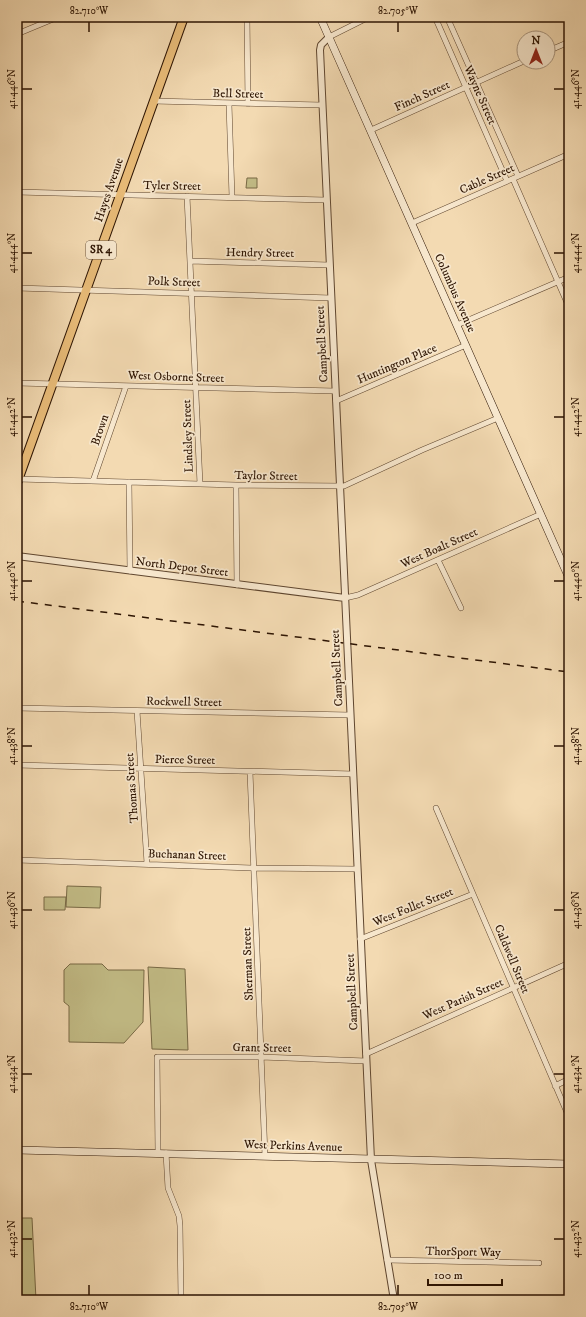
<svg xmlns="http://www.w3.org/2000/svg" width="586" height="1317" font-family="'IM FELL DW Pica',serif">
<rect width="100%" height="100%" fill="#f3dab2"/>
<filter id="stains"><feTurbulence type="fractalNoise" baseFrequency=".005" numOctaves="4"/><feColorMatrix values="0 0 0 0 .2 0 0 0 0 .09 0 0 0 0 .02 0 0 0 .5 -.17"/></filter>
<radialGradient id="worn" r=".72"><stop offset=".6" stop-color="#630" stop-opacity="0"/><stop offset="1" stop-color="#630" stop-opacity=".3"/></radialGradient>
<!-- green -->
<path fill="#c3bd87" stroke="#786945" d="M247,178h10v10h-11z
M67,886l34,1 -1,21 -34,-1z
M44,897h22l-1,13h-21z
M70,964h32l6,6h36l-1,52 -19,21 -55,-1v-36l-5,-4v-32z
M148,967l37,2 3,81 -36,-1z
M17,1218h15l4,82h-19z"/>
<g fill="none" stroke-linecap="round" stroke-linejoin="round">
<defs>
<path id="minor" d="M247,17l1,87
M435,17l72,164
M447,17l71,159
M17,34l41,-17
M329,37l40,-20
M548,51l21,-9
M153,101l169,4
M229,104l3,93
M371,130l153,-69
M513,179l56,128
M17,192l309,8
M187,196l13,288
M412,223l157,-69
M190,261l139,4
M17,288l314,10
M457,325l112,-48
M17,383l318,8
M336,401l130,-56
M18,479l218,6 108,1 78,-36 76,-32
M93,481l33,-95
M129,482l1,89
M236,485l1,100
M438,560l23,48
M563,565l6,-3
M345,598l13,-3 183,-81
M17,708l333,7
M137,711l10,152
M17,765l336,9
M250,772l15,384
M436,808l133,309
M17,860l235,8 105,1
M360,939l113,-45
M366,1054l203,-91
M555,1086l14,-7
M158,1153l-1,-96h104l105,4
M166,1153l2,35 11,28 1,10 1,74
M387,1260l152,3"/>
<path id="tertiary" d="M329,37l-8,8 -1,5 51,1110 23,140
M17,556l328,42"/>
<path id="secondary" d="M320,17l249,561
M17,1150l552,14"/>
<path id="primary" d="M17,483l167,-466"/>
</defs>
<!-- minor casing -->
<use href="#minor" stroke="#5f462f" stroke-width="6"/>
<!-- tertiary casing -->
<use href="#tertiary" stroke="#5f462f" stroke-width="8"/>
<!-- secondary casing -->
<use href="#secondary" stroke="#2e1503" stroke-width="8"/>
<!-- primary casing -->
<use href="#primary" stroke="#2e1503" stroke-width="10"/>
<!-- minor -->
<use href="#minor" stroke="#f7e7cd" stroke-width="5"/>
<!-- tertiary -->
<use href="#tertiary" stroke="#f7e7cd" stroke-width="6"/>
<!-- secondary -->
<use href="#secondary" stroke="#f7e7cd" stroke-width="7"/>
<!-- primary -->
<use href="#primary" stroke="#eabd79" stroke-width="8"/>
<!-- rail -->
<path stroke="#2e1503" stroke-width="1.5" stroke-dasharray="7 7" stroke-linecap="butt" d="M17,601l552,71"/>
</g>
<!-- ticks -->
<path fill="none" stroke="#2e1503" stroke-width="1.5" d="M89,22v10M398,22v10M22,89h10M554,89h10M22,253h10M554,253h10M22,417h10M554,417h10M22,581h10M554,581h10M22,746h10M554,746h10M22,910h10M554,910h10M22,1074h10M554,1074h10M22,1239h10M554,1239h10M89,1285v10M398,1285v10"/>
<g text-anchor="middle" dominant-baseline="central" stroke-width="3.5" stroke-linejoin="round" paint-order="stroke">
<!-- shield labels -->
<rect fill="#f7e7cd" stroke="#6a5440" stroke-width="1" x="86" y="241" width="30" height="18" rx="3"/>
<g font-size="11" font-weight="bold" fill="#2e1503">
<text x="101" y="250">SR 4</text>
</g>
<!-- street labels -->
<g font-size="12" fill="#2e1503" stroke="#f7e7cd">
<text transform="translate(238 94) rotate(1)">Bell Street</text>
<text transform="translate(480 95) rotate(66)">Wayne Street</text>
<text transform="translate(422 96) rotate(-24)">Finch Street</text>
<text transform="translate(487 179) rotate(-24)">Cable Street</text>
<text transform="translate(172 186) rotate(1)">Tyler Street</text>
<text transform="translate(109 190) rotate(-71)">Hayes Avenue</text>
<text transform="translate(260 253) rotate(1)">Hendry Street</text>
<text transform="translate(174 282) rotate(2)">Polk Street</text>
<text transform="translate(455 293) rotate(66)">Columbus Avenue</text>
<text transform="translate(322 344) rotate(-93)">Campbell Street</text>
<text transform="translate(397 364) rotate(-23)">Huntington Place</text>
<text transform="translate(176 377) rotate(2)">West Osborne Street</text>
<text transform="translate(100 430) rotate(-71)">Brown</text>
<text transform="translate(188 436) rotate(-92)">Lindsley Street</text>
<text transform="translate(266 476) rotate(1)">Taylor Street</text>
<text transform="translate(439 548) rotate(-24)">West Boalt Street</text>
<text transform="translate(182 567) rotate(7)">North Depot Street</text>
<text transform="translate(337 668) rotate(-93)">Campbell Street</text>
<text transform="translate(184 702) rotate(1)">Rockwell Street</text>
<text transform="translate(185 760) rotate(1)">Pierce Street</text>
<text transform="translate(132 788) rotate(-94)">Thomas Street</text>
<text transform="translate(187 855) rotate(2)">Buchanan Street</text>
<text transform="translate(413 907) rotate(-22)">West Follet Street</text>
<text transform="translate(512 959) rotate(67)">Caldwell Street</text>
<text transform="translate(248 964) rotate(-92)">Sherman Street</text>
<text transform="translate(352 992) rotate(-93)">Campbell Street</text>
<text transform="translate(463 999) rotate(-24)">West Parish Street</text>
<text transform="translate(262 1048) rotate(1)">Grant Street</text>
<text transform="translate(293 1146) rotate(2)">West Perkins Avenue</text>
<text transform="translate(463 1252) rotate(1)">ThorSport Way</text>
</g>
</g>
<!-- margin -->
<rect width="586" height="1317" fill="none" stroke="#f3dab2" stroke-width="44"/>
<!-- north arrow -->
<g transform="translate(536 50)"><circle r="19" fill="#f7e7cd" stroke="#a7937c"/>
<path d="M0-3L7 15L0 10L-7 15Z" fill="#8f2418"/>
<text y="-6" font-size="11" font-weight="bold" text-anchor="middle" fill="#2e1503">N</text>
</g>
<!-- scale -->
<path d="M428 1279v6h74v-6" fill="none" stroke="#2e1503" stroke-width="2"/>
<text x="434" y="1279" font-size="12" fill="#2e1503" stroke="#f7e7cd" stroke-width="3" paint-order="stroke">100 m</text>
<rect x="22" y="22" width="542" height="1273" fill="none" stroke="#2e1503" stroke-width="1.5"/>
<g font-size="10" text-anchor="middle" fill="#2e1503">
<text x="89" y="14">82.710°W</text>
<text x="398" y="14">82.705°W</text>
<text transform="translate(11 89) rotate(-90)" y="4">41.446°N</text>
<text transform="translate(575 89) rotate(-90)" y="4">41.446°N</text>
<text transform="translate(11 253) rotate(-90)" y="4">41.444°N</text>
<text transform="translate(575 253) rotate(-90)" y="4">41.444°N</text>
<text transform="translate(11 417) rotate(-90)" y="4">41.442°N</text>
<text transform="translate(575 417) rotate(-90)" y="4">41.442°N</text>
<text transform="translate(11 581) rotate(-90)" y="4">41.440°N</text>
<text transform="translate(575 581) rotate(-90)" y="4">41.440°N</text>
<text transform="translate(11 746) rotate(-90)" y="4">41.438°N</text>
<text transform="translate(575 746) rotate(-90)" y="4">41.438°N</text>
<text transform="translate(11 910) rotate(-90)" y="4">41.436°N</text>
<text transform="translate(575 910) rotate(-90)" y="4">41.436°N</text>
<text transform="translate(11 1074) rotate(-90)" y="4">41.434°N</text>
<text transform="translate(575 1074) rotate(-90)" y="4">41.434°N</text>
<text transform="translate(11 1239) rotate(-90)" y="4">41.432°N</text>
<text transform="translate(575 1239) rotate(-90)" y="4">41.432°N</text>
<text x="89" y="1310">82.710°W</text>
<text x="398" y="1310">82.705°W</text>
</g>
<rect width="100%" height="100%" filter="url(#stains)"/>
<rect width="100%" height="100%" fill="url(#worn)"/>
</svg>
